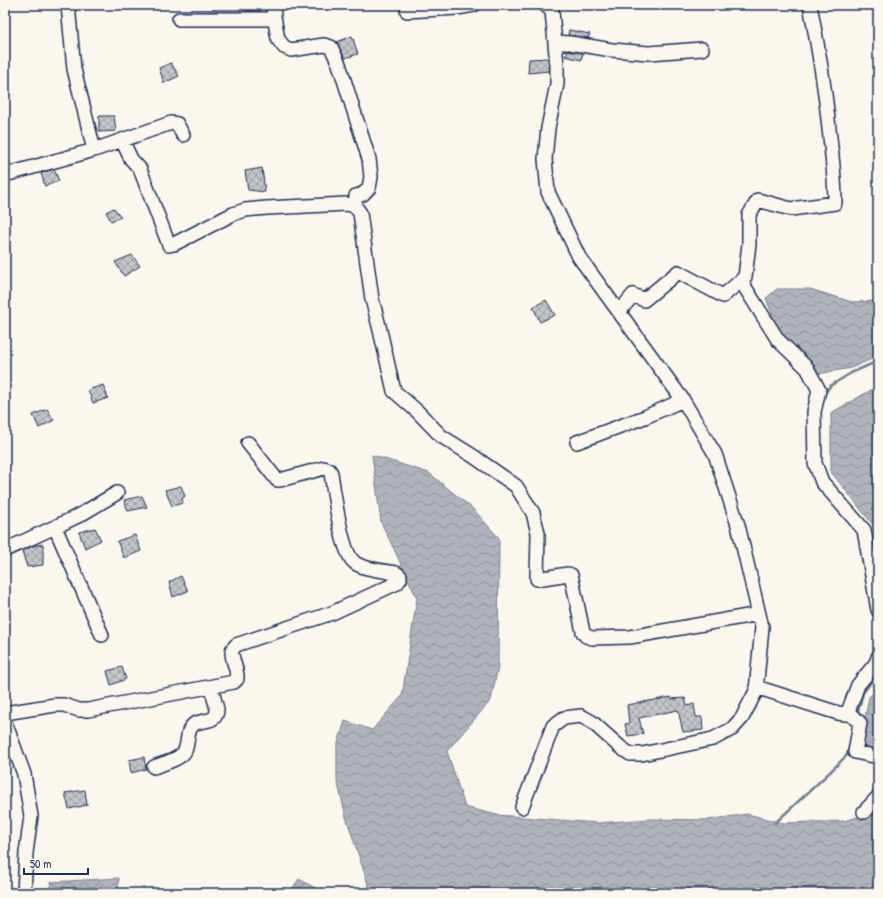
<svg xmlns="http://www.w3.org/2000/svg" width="883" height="898" font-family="'Patrick Hand',sans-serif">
<defs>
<pattern id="water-waves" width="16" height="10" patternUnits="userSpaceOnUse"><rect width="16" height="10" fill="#afb3bb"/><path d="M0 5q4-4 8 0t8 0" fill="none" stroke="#8e929b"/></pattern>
<pattern id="building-cross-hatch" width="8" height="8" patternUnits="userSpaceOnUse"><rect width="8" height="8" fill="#c3c5c9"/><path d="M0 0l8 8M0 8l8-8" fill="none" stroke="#9ea0a6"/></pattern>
</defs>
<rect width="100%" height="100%" fill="#fbf7ec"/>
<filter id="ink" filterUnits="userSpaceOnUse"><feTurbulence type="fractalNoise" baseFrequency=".025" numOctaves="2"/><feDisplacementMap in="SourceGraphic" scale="8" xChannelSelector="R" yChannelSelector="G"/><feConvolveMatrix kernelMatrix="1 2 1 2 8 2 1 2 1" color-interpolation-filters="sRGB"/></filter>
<g filter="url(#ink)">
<!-- water -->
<path fill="url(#water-waves)" stroke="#747e96" d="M777,289h33l42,13 26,-1v55l-27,12 -34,6 -35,-33 -16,-43z
M878,386v145l-47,-59v-59z
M372,455l57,18 44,36 26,29 -1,129 -7,33 -44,51 18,56 32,8 100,8 52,-4 59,1 39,-6 37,9 60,-2 34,-10v82h-473l-4,-6 -31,3 -24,-73 -9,-37v-34l8,-25 27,9 30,-34 15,-98 -36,-76z
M878,688v66l-19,-6 10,-51z
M119,878l-1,15h-67v-11z
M299,879l25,14h-35z"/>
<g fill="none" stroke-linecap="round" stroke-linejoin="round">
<!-- stream -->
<path stroke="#747e96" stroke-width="2.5" d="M824,395l6,-9 21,-13 27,-12
M857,715l6,-22 15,-20
M775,823l55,-51 17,-17 4,-14"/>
</g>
<!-- building -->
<path fill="url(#building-cross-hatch)" stroke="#1b2f5e" d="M240,5h20v6h-7l-14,-2z
M569,30l21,4 -2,4 -20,-3z
M352,36l6,18 -13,4 -8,-16z
M568,51l15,2 -2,7 -16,-4z
M548,58l1,13 -21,2 1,-14z
M171,63l8,13 -15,7 -5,-15z
M99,116h15l2,15 -17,1z
M262,168l3,24 -17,-2 -3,-19z
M54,169l5,12 -14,5 -4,-13z
M114,208l7,9 -10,4 -5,-9z
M132,255l8,11 -16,10 -9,-14z
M546,300l9,15 -15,7 -7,-15z
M103,385l5,13 -15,5 -5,-13z
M47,409l7,11 -15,8 -6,-13z
M181,486l4,10 -3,3 1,4 -11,3 -7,-16z
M142,496l5,11 -19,4 -4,-11z
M95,528l6,12 -16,8 -6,-16z
M135,535l6,16 -17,7 -7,-17z
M43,544v21l-16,2 -5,-16 11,-5z
M181,576l7,15 -15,6 -4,-15z
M122,667l4,12 -15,6 -4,-14z
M671,697v2l14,-1 2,8 7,-2 2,13h6l1,13 -20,2 -5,-22 -39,8 4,16 -15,2 -3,-12 4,-1 -2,-18z
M144,757l2,12 -15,4 -2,-13z
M85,790l2,15 -18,4 -4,-16z"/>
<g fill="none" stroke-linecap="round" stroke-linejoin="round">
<defs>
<path id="minor" d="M68,5l6,64 20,81
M407,11l50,-3 17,-3
M274,16l4,23 6,8 7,3 33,-5 7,2 8,17 30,95 2,18 -2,11 -6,6 -7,2 -1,10
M179,19h90l3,-1 2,-2 -1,-11
M555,42l15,1 42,7 37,3 53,-4
M122,140l9,19 9,10 29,76 5,-1 59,-30 12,-4 22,-2 79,-4 9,2 5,7 12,86 7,27 15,65 24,21 23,24 32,20 43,30 17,27 5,20 -1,46 31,-5 3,1 1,4 11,53 3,4 6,2 38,-1 129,-23
M5,175l89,-25 77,-27 6,1 6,11
M741,281l37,59 29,28 12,22 -5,22 1,51 7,19 42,48 14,80
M619,312l14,-17 11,5 34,-28 45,24 22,-19 4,-33v-29l9,-15 33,9 44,-6c0,-25 -3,-49 -6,-74 -4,-42 -11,-83 -19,-124
M577,442l68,-25 38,-17
M55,527l47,108
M5,550l50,-23 25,-12 37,-22
M756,687l82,26 7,1 3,-2 10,-27 18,-22 2,-6
M848,712l12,11 -5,29 23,5
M5,713l50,-8h9l15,5h9l146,-28 3,-3c1,-10 -6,-19 -5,-29l4,-5 96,-32 65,-30 3,-4v-3l-4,-3c-11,-2 -35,-4 -42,-11 -13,-11 -20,-70 -23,-89l-2,-3 -5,-2 -44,12h-3l-29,-37
M5,722l19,52 7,42 -5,37 -2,40
M154,767c7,-3 20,-6 26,-11 11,-6 4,-23 13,-31 8,-7 24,0 24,-16l-6,-22
M522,807l31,-81 11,-8 17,-2 11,6 28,25 10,7h12l71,-15 19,-10 10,-11 14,-27 6,-64 -24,-102 -23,-71 -32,-54 -104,-143 -31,-65 -3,-33 3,-31 9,-44v-19l-5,-54 -7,-6
M864,812l14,-15"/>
</defs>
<!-- minor casing -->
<use href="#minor" stroke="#1b2f5e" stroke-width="16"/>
<!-- minor -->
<use href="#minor" stroke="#fbf7ec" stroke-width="13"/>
</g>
</g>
<!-- margin -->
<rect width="883" height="898" fill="none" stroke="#fbf7ec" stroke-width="20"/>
<rect x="10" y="10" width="863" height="878" fill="none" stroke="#1b2f5e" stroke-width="1.5" filter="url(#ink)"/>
<!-- scale -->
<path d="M24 868v6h64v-6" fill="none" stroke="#1b2f5e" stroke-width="2"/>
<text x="30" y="868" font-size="12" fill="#1b2f5e" stroke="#fbf7ec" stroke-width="3" paint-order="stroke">50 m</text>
</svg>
